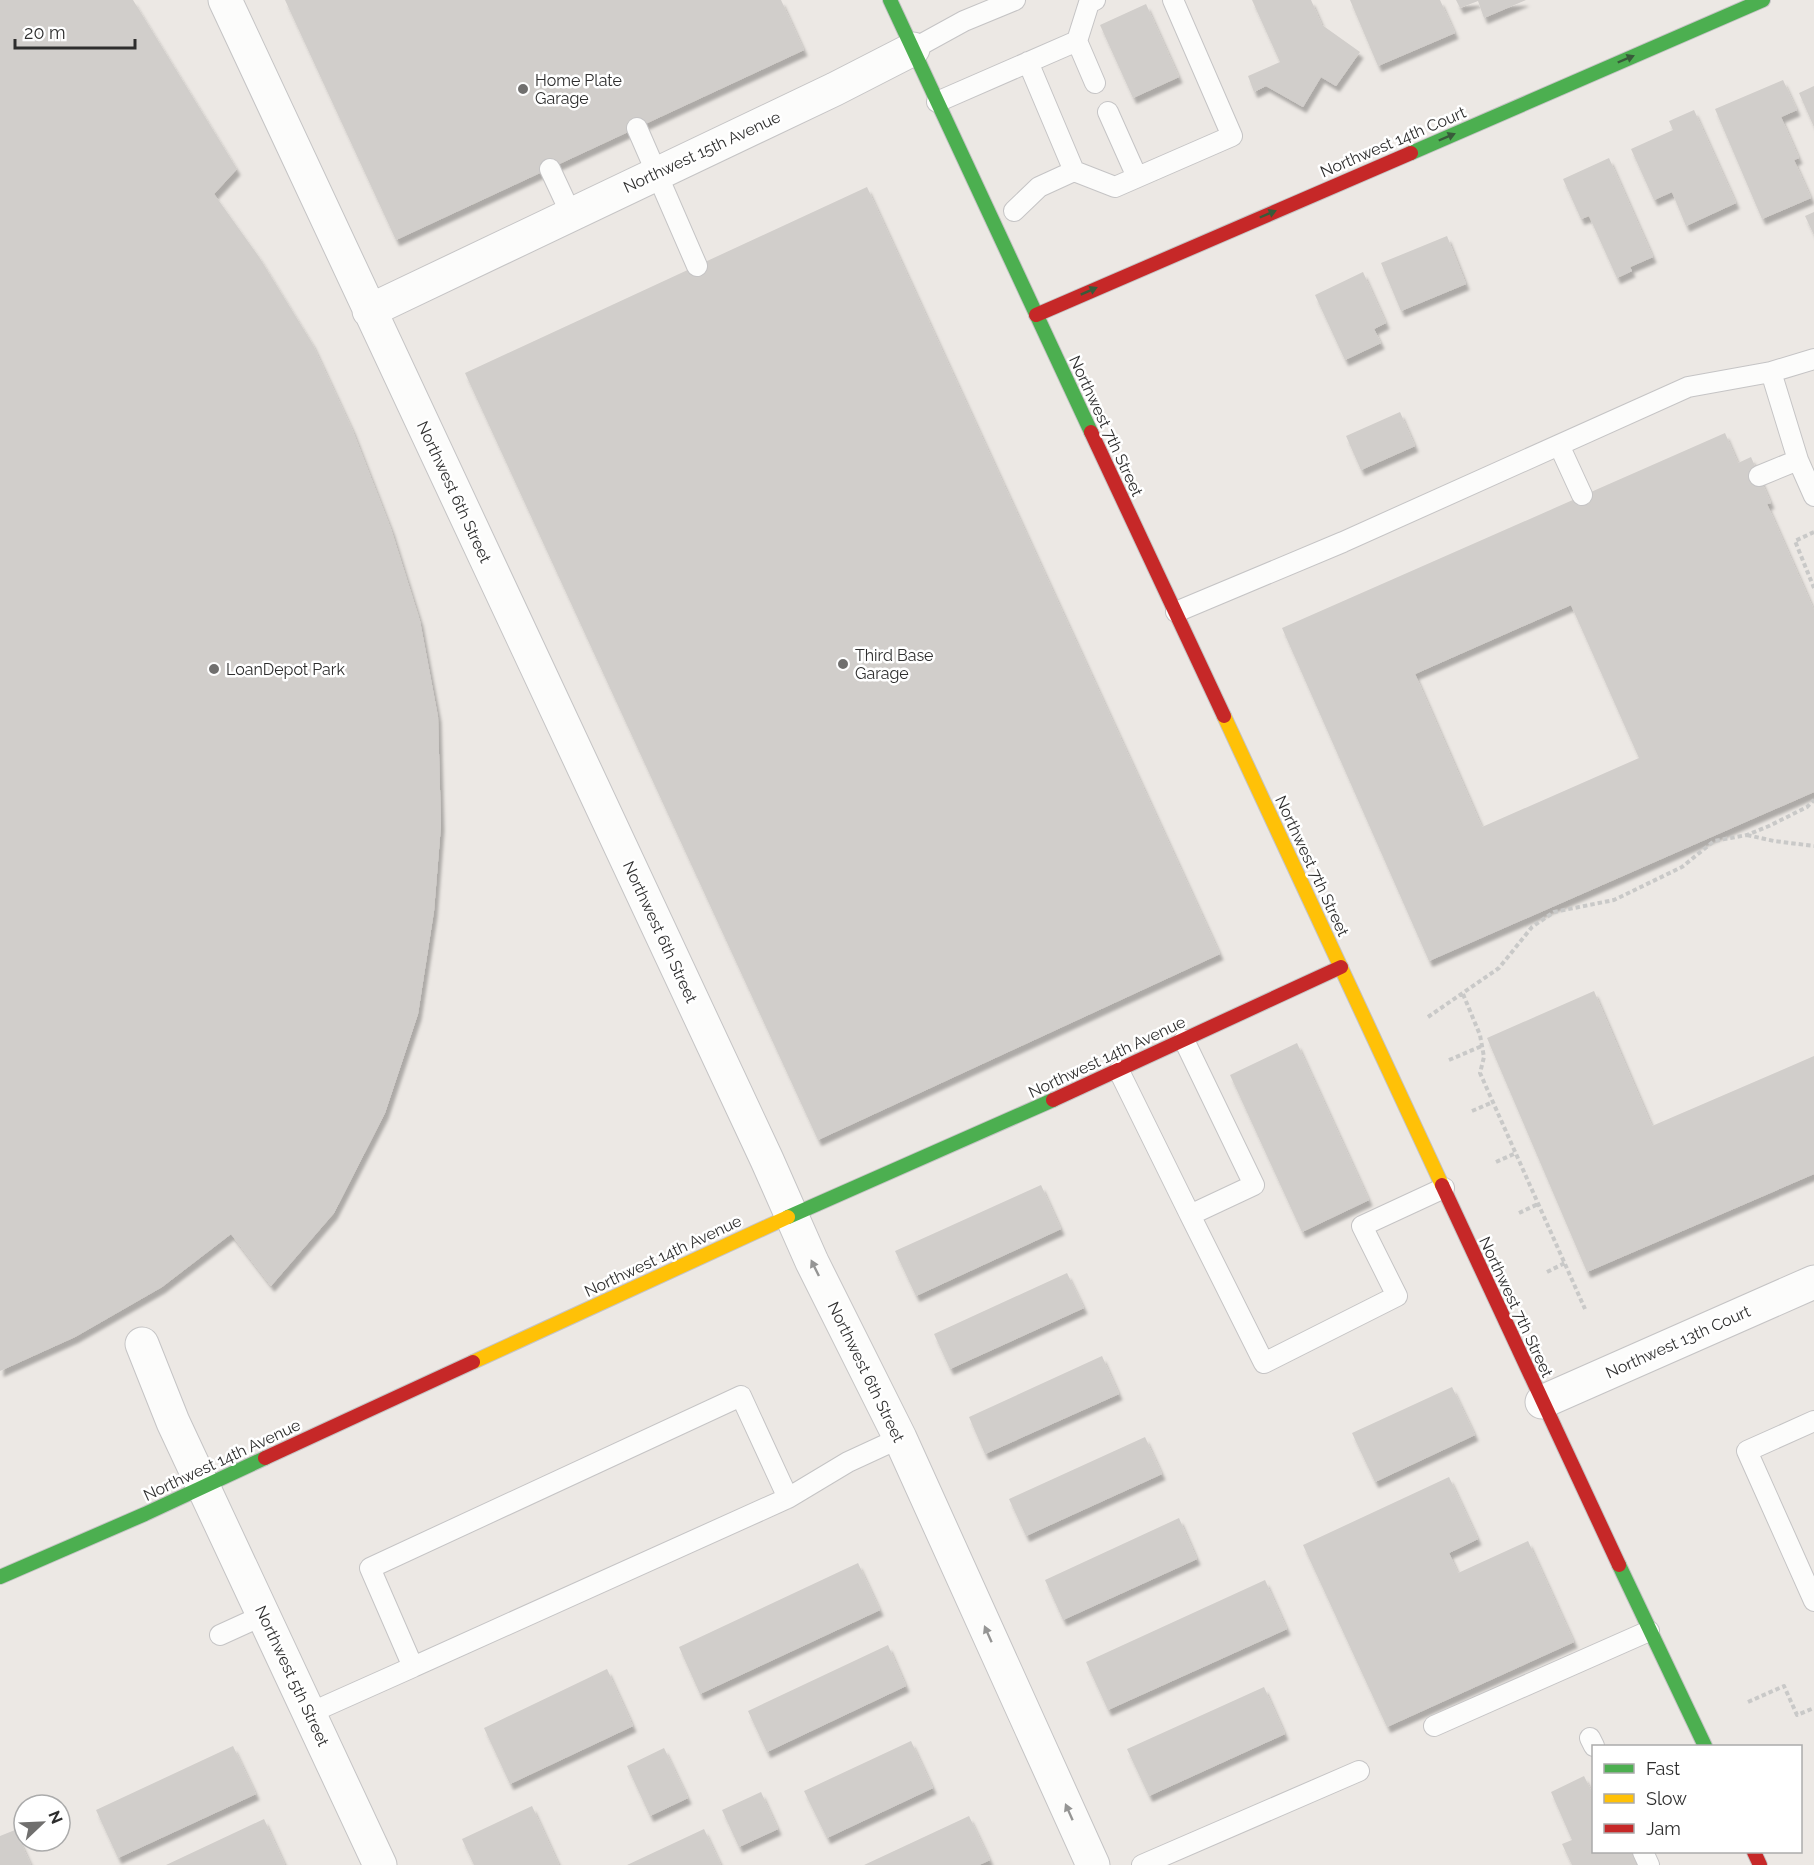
<svg xmlns="http://www.w3.org/2000/svg" width="1814" height="1865" font-family="Raleway,sans-serif">
<defs>
<filter id="shadow"><feDropShadow dx="3.5" dy="6" stdDeviation="1.5" flood-color="#0004"/></filter>
</defs>
<rect width="100%" height="100%" fill="#ece8e4"/>
<!-- building -->
<path fill="#d1cecb" fill-rule="evenodd" filter="url(#shadow)" d="M0,0h133l104,169 -23,25 45,63 53,86 40,86 39,100 29,92 18,96 3,108 -7,86 -16,103 -33,99 -51,100 -63,73 -40,-52 -69,53 -87,50 -75,34z
M285,0h496l23,50 -408,190z
M1252,0h59l11,25 38,27 -24,34 -15,-9 -18,30 -37,-21 -12,6 -6,-16 32,-14z
M1350,0h90l15,33 -77,33z
M1456,0h70l-42,18 -6,-17 -18,7z
M1146,4l33,73 -46,21 -33,-73z
M1783,80l14,30 -16,7 18,41 -5,2 17,38 -49,21 -47,-110z
M1814,86v41l-15,-34z
M1694,110l42,93 -50,23 -14,-34 -18,8 -23,-51 42,-19 -4,-9z
M1609,158l44,99 -23,10 2,4 -15,7 -28,-62 -8,3 -18,-40z
M867,187l353,767 -402,186 -353,-767z
M1814,212v23l-9,-19z
M1447,236l19,48 -65,27 -20,-48z
M1363,272l23,51 -12,6 7,14 -36,17 -30,-65z
M1400,412l15,34 -54,24 -15,-34z
M1725,433l13,30 13,-6 20,46 -4,1 47,106v182l-385,169 -147,-333zM1571,605l68,153 -157,69 -67,-153z
M1594,991l58,135 162,-70v118l-227,98 -100,-234z
M1297,1043l72,157 -67,32 -72,-157z
M1041,1185l20,44 -145,67 -21,-45z
M1067,1273l17,35 -134,61 -16,-35z
M1102,1356l17,38 -134,60 -16,-37z
M1452,1387l23,48 -100,47 -23,-49z
M1145,1437l17,37 -136,62 -17,-37z
M1449,1477l29,62 -29,14 9,20 70,-32 46,101 -187,85 -84,-182z
M1179,1518l18,41 -134,61 -18,-40z
M858,1563l22,47 -180,84 -21,-47z
M1265,1580l22,49 -179,81 -22,-48z
M888,1645l18,41 -139,66 -19,-41z
M607,1669l26,57 -123,58 -26,-56z
M1264,1687l21,47 -136,62 -22,-47z
M911,1741l22,47 -106,50 -23,-47z
M233,1746l23,48 -138,64 -22,-48z
M664,1748l24,50 -38,18 -23,-50z
M1584,1776l10,20v56h38l7,13h-67l-10,-21 10,-4 -21,-48z
M761,1792l17,37 -39,18 -17,-37z
M532,1806l27,59h-85l-12,-26z
M969,1816l21,44 -11,5h-115z
M264,1819l21,46h-119z
M704,1829l17,36h-94z
M15,1830l16,35h-31v-29z"/>
<g fill="none" stroke-linecap="round" stroke-linejoin="round">
<defs>
<path id="lane" d="M1095,0l-6,3 -12,38 18,42
M913,49l51,-28 51,-21
M1028,62l46,109 41,16 117,-51 -59,-136
M937,102l140,-61
M1108,112l29,65
M637,128l60,138
M550,169l21,45
M1014,211l25,-24 35,-16
M1771,372l27,88 16,36
M1559,445l23,50
M1759,476l39,-16
M1176,612l167,-70 345,-155 83,-15 43,-13
M1119,1071l71,144 64,-30 -70,-145
M1190,1215l74,148 133,-67 -35,-70 82,-38
M741,1396l47,102 -375,169 -43,-99z
M1814,1421l-67,30 67,150
M788,1498l60,-36 52,-24
M220,1635l44,-20
M310,1713l103,-46
M1434,1726l215,-95
M1590,1738l4,8
M1643,1852l6,13
M1142,1865l217,-94"/>
<path id="street" d="M225,0l542,1160 45,102 88,176 193,427
M369,311l466,-222 78,-40
M142,1344l31,78 207,443
M1542,1402l272,-120"/>
<path id="fast" d="M890,0l201,432
M1411,153l352,-153
M788,1217l265,-117
M1619,1565l86,181
M0,1577l145,-63 120,-56"/>
<path id="slow" d="M1224,716l218,469
M473,1362l315,-145"/>
<path id="jam" d="M1036,315l375,-162
M1091,432l133,284
M1053,1100l288,-133
M1442,1185l177,380
M265,1458l208,-96
M1754,1852l6,13"/>
</defs>
<!-- lane casing -->
<use href="#lane" stroke="#c5c4c5" stroke-width="22"/>
<!-- street casing -->
<use href="#street" stroke="#c5c4c5" stroke-width="35"/>
<!-- fast casing -->
<use href="#fast" stroke="#c5c4c5" stroke-width="16"/>
<!-- slow casing -->
<use href="#slow" stroke="#c5c4c5" stroke-width="16"/>
<!-- jam casing -->
<use href="#jam" stroke="#c5c4c5" stroke-width="16"/>
<!-- path -->
<path stroke="#c9c9c8" stroke-width="4" stroke-dasharray="4.5 3" stroke-linecap="butt" d="M1814,532l-19,9 19,47
M1747,835l27,6 40,5
M1463,994l17,41 4,22 -4,16 105,236
M1428,1017l71,-49 33,-41 22,-15 60,-12 68,-33 32,-26 33,-6 22,-9 38,-19 7,-7
M1449,1060l33,-14
M1472,1111l21,-9
M1496,1162l20,-9
M1519,1213l19,-9
M1547,1272l18,-9
M1748,1702l36,-16 13,29 17,-7"/>
<!-- lane -->
<use href="#lane" stroke="#fcfcfb" stroke-width="20"/>
<!-- street -->
<use href="#street" stroke="#fcfcfb" stroke-width="33"/>
<!-- fast -->
<use href="#fast" stroke="#4caf50" stroke-width="14"/>
<!-- slow -->
<use href="#slow" stroke="#ffc107" stroke-width="14"/>
<!-- jam -->
<use href="#jam" stroke="#c62828" stroke-width="14"/>
</g>
<!-- one-way arrows -->
<defs><path id="oneway-solid" d="M-6-.8H1V-3.2L6.5 0L1 3.2V.8H-6Z" transform="scale(1.5)"/></defs>
<g fill="#385b3a">
<use href="#oneway-solid" transform="translate(1626 59) rotate(-23)"/>
<use href="#oneway-solid" transform="translate(1447 137) rotate(-23)"/>
<use href="#oneway-solid" transform="translate(1268 214) rotate(-23)"/>
<use href="#oneway-solid" transform="translate(1089 291) rotate(-24)"/>
</g>
<g fill="#959594">
<use href="#oneway-solid" transform="translate(815 1268) rotate(-116)"/>
<use href="#oneway-solid" transform="translate(988 1634) rotate(-114)"/>
<use href="#oneway-solid" transform="translate(1069 1812) rotate(-114)"/>
</g>
<!-- markers -->
<g fill="#706f6e" stroke="#fff" stroke-width="2">
<circle cx="523" cy="89" r="6"/>
<circle cx="843" cy="664" r="6"/>
<circle cx="214" cy="669" r="6"/>
</g>
<g text-anchor="middle" dominant-baseline="central" stroke-width="5" stroke-linejoin="round" paint-order="stroke">
<!-- poi labels -->
<g font-size="16" fill="#2e2e2e" stroke="#fff" text-anchor="start">
<text x="535" y="80">Home Plate<tspan x="535" dy="18">Garage</tspan></text>
<text x="855" y="655">Third Base<tspan x="855" dy="18">Garage</tspan></text>
<text x="226" y="669">LoanDepot Park</text>
</g>
<!-- street labels -->
<g font-size="16" fill="#2e2e2e" stroke="#fff">
<text transform="translate(1393 142) rotate(-23)">Northwest 14th Court</text>
<text transform="translate(702 152) rotate(-25)">Northwest 15th Avenue</text>
<text transform="translate(1106 426) rotate(65)">Northwest 7th Street</text>
<text transform="translate(454 492) rotate(65)">Northwest 6th Street</text>
<text transform="translate(1312 866) rotate(65)">Northwest 7th Street</text>
<text transform="translate(660 932) rotate(65)">Northwest 6th Street</text>
<text transform="translate(1107 1057) rotate(-25)">Northwest 14th Avenue</text>
<text transform="translate(663 1256) rotate(-25)">Northwest 14th Avenue</text>
<text transform="translate(1516 1307) rotate(65)">Northwest 7th Street</text>
<text transform="translate(1678 1342) rotate(-24)">Northwest 13th Court</text>
<text transform="translate(866 1372) rotate(64)">Northwest 6th Street</text>
<text transform="translate(222 1460) rotate(-25)">Northwest 14th Avenue</text>
<text transform="translate(292 1676) rotate(65)">Northwest 5th Street</text>
</g>
</g>
<!-- legend -->
<rect x="1592" y="1745" width="210" height="108" fill="#ffffff" stroke="#ababab" stroke-width="1.5"/>
<rect x="1604" y="1764" width="30" height="9" fill="#4caf50" stroke="#ababab" stroke-width="1.5"/>
<text x="1646" y="1775" font-size="18" fill="#2e2e2e">Fast</text>
<rect x="1604" y="1794" width="30" height="9" fill="#ffc107" stroke="#ababab" stroke-width="1.5"/>
<text x="1646" y="1805" font-size="18" fill="#2e2e2e">Slow</text>
<rect x="1604" y="1824" width="30" height="9" fill="#c62828" stroke="#ababab" stroke-width="1.5"/>
<text x="1646" y="1835" font-size="18" fill="#2e2e2e">Jam</text>
<!-- north arrow -->
<g transform="translate(42 1823) rotate(67)"><circle r="28" fill="#ffffff" stroke="#ababab" stroke-width="1.5"/>
<path d="M0-4.5L10 22L0 15L-10 22Z" fill="#706f6e"/>
<text y="-9" font-size="16" font-weight="bold" text-anchor="middle" fill="#2e2e2e">N</text>
</g>
<!-- scale -->
<path d="M15 39v9h120v-9" fill="none" stroke="#2e2e2e" stroke-width="3"/>
<text x="24" y="39" font-size="18" fill="#2e2e2e" stroke="#ffffff" stroke-width="4.5" paint-order="stroke">20 m</text>
</svg>
